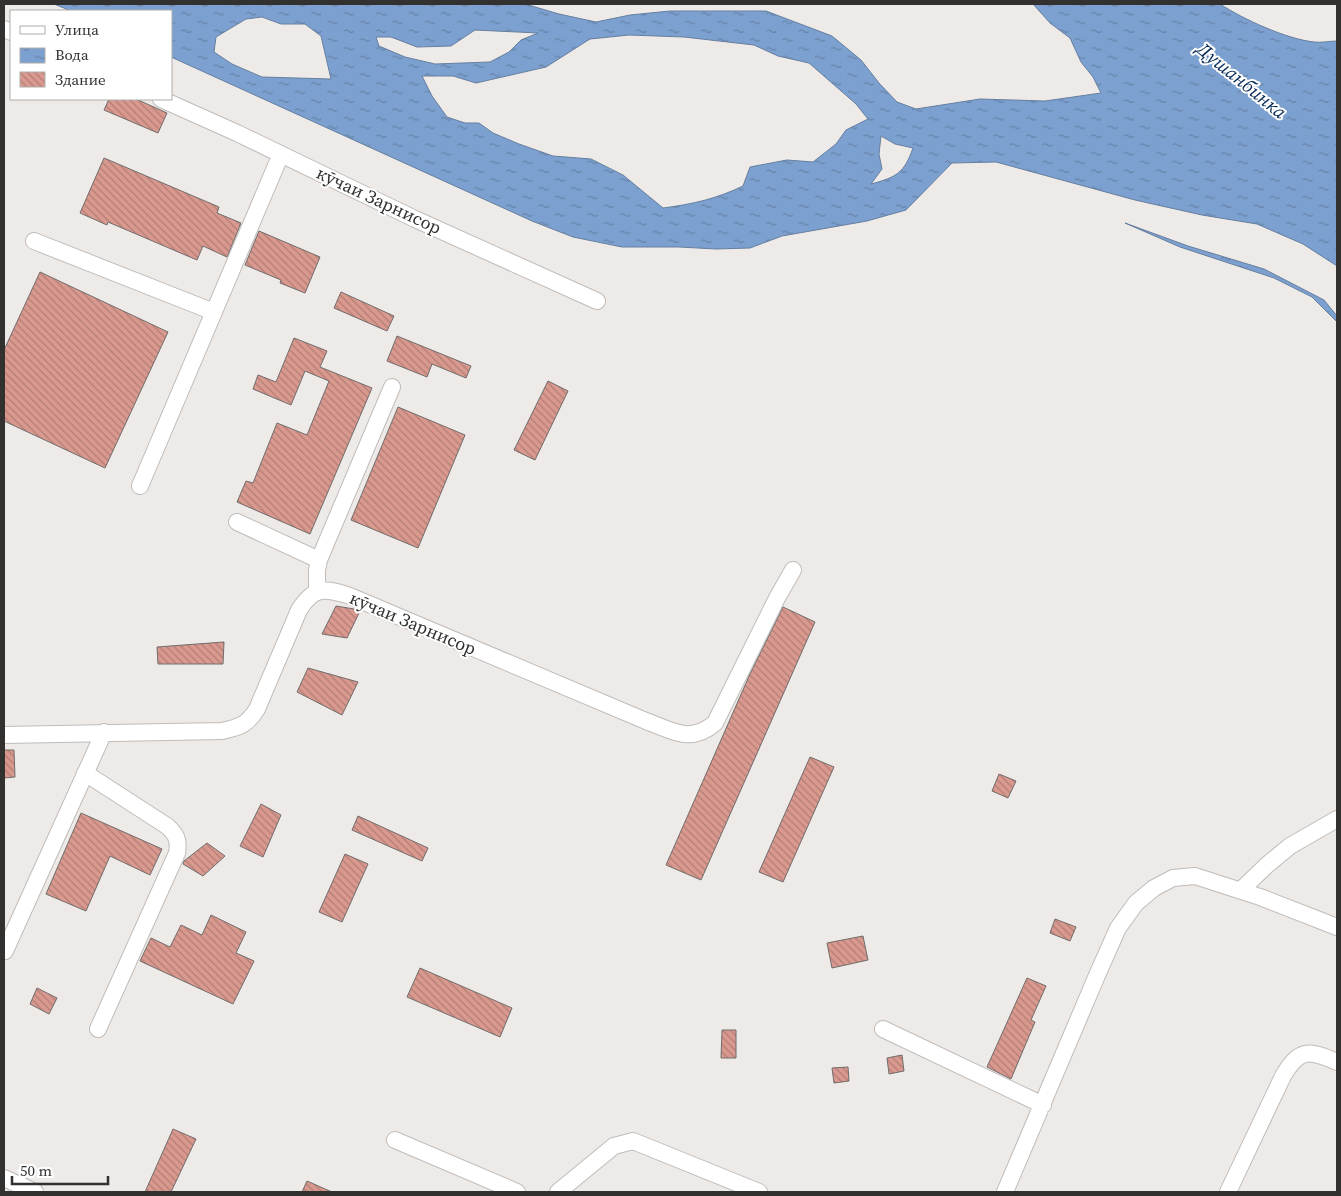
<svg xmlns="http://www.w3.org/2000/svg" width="1341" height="1196" font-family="'Source Serif 4',serif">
<defs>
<pattern id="water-ripples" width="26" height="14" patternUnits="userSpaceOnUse" patternTransform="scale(1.25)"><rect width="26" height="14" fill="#7ca0cf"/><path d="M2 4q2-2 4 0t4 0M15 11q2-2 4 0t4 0" fill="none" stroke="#6683a8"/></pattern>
<pattern id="building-back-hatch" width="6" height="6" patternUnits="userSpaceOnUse" patternTransform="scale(1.25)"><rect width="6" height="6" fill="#da998f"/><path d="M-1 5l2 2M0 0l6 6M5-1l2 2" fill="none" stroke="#b17d75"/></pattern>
</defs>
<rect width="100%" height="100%" fill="#edeae8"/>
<!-- water -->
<path fill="url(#water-ripples)" stroke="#667f9f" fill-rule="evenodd" d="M54,4h471l34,10 37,8 34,-7 40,-4h96l66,25 29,24 18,23 18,19 19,7 64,-10 65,2 56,-8 -8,-16 -12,-15 -11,-24 -20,-15 -17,-19h187c23,15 66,35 94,38 7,1 16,-1 23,-1v225l-34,-22 -46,-20 -55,-9 -67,-15 -139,-38 -44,1 -46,47 -39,11 -85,15 -32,12 -34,1 -37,-2h-57l-49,-10 -41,-16 -361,-164v-46h-100zM262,17l19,7h24l16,12 10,43 -69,-2 -30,-13 -18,-12 2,-15 30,-18zM475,30l63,3 -17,7 -12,12 -19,10 -55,2 -30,-7 -26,-11 -3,-9h15l26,10 34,-1zM629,35l55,2 70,8 24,11 31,7 47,41 12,15 -22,11 -10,14 -23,18 -26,-2 -37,7 -7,19c-27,13 -50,18 -80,22l-40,-33 -32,-16 -38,-3 -34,-12 -26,-11 -14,-10h-14l-18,-6 -15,-21 -10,-20h31l23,7 70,-16 44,-28zM881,136l14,8 18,4c-9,25 -16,29 -42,36l11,-15 -3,-15z
M1125,223l63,23 76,23 60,31 13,16v6l-25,-25 -38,-19 -94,-31z"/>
<!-- building -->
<path fill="url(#building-back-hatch)" stroke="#6f6c6b" d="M109,99h27l31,14 -9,20 -54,-23z
M104,158l115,49 -2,6 24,10 -14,34 -24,-11 -6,14 -89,-38 -1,3 -27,-12z
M259,231l61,26 -15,36 -25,-10 1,-3 -36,-15z
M40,272l128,60 -63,136 -101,-47v-71z
M341,292l53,24 -7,15 -53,-23z
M397,336l74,30 -5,12 -34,-14 -5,13 -40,-16z
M294,338l33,13 -7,16 52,21 -62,146 -73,-32 9,-21 7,2 24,-60 30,12 22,-54 -24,-10 -14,34 -38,-16 5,-14 18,7z
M548,381l20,10 -33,69 -21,-10z
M398,407l67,28 -47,113 -67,-28z
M336,606l18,3 6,2 -13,27 -25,-4z
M783,607l32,15 -114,258 -35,-15 84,-191z
M224,642l-1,22h-65l-1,-17z
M308,668l50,14 -16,33 -45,-23z
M4,750h10l1,27 -11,1z
M810,757l24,10 -51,115 -24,-10z
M999,774l17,7 -8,17 -16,-7z
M261,804l20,11 -18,42 -23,-11z
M81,813l81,36 -12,26 -40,-19 -24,55 -40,-17z
M358,816l70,32 -6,13 -70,-31z
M207,843l18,13 -22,20 -20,-12 1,-3z
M345,854l23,10 -26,58 -23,-10z
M211,915l35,17 -10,21 18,8 -21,43 -93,-43 11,-23 19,9 11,-22 21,10z
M1055,919l21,8 -6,14 -20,-8z
M863,936l5,24 -36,8 -5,-25z
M420,968l92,40 -12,29 -93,-40z
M1027,978l19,8 -15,34 4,2 -24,57 -24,-12z
M37,988l20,10 -8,16 -19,-10z
M722,1030h14v28h-15z
M902,1055l2,16 -15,3 -2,-16z
M848,1067l1,14 -15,2 -2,-15z
M173,1129l23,10 -25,53h-26z
M307,1181l25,11h-30z"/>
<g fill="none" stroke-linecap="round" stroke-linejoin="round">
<defs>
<path id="minor" d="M4,29l7,3
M161,99l76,34 178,86 182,82
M34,241l180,71
M140,486l141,-332
M237,522l82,38
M317,591v-21l2,-10 73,-173
M4,735l218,-4c18,-4 25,-6 35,-22l42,-99c15,-24 26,-22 51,-14l296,125c27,10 44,23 69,2l62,-125 16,-28
M85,773l82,53c10,9 12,14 10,27l-79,176
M1241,890l26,-25 23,-19 47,-27
M5,951l99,-219
M883,1029l160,76
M395,1140l122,52
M4,1178l31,14
M558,1192l56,-46 19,-5 126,51
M1005,1192l93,-219 20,-45 18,-25 18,-15 19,-10 22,-2 65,21 77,30
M1228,1192l55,-116c16,-27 25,-27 54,-14"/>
</defs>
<!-- minor casing -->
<use href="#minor" stroke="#bfbcba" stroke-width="18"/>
<!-- minor -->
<use href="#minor" stroke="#fff" stroke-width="16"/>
</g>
<g text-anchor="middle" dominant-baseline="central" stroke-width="4" stroke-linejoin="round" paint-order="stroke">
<!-- street labels -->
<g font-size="18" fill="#323130" stroke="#fff">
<text transform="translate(379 200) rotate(25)">кӯчаи Зарнисор</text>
<text transform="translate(413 623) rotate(23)">кӯчаи Зарнисор</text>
</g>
<!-- water labels -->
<g font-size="19" font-style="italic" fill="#082c57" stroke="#fff">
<text transform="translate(1242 80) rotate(39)">Душанбинка</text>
</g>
</g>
<!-- border -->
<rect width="1341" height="1196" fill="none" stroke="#323130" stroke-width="10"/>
<!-- legend -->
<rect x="10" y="10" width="162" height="90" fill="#ffffff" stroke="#adadac"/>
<rect x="20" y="26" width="25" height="8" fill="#ffffff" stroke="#adadac"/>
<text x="55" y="35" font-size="15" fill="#323130">Улица</text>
<rect x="20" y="48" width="25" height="15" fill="url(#water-ripples)" stroke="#adadac"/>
<text x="55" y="60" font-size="15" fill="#323130">Вода</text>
<rect x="20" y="72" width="25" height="15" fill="url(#building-back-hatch)" stroke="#adadac"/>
<text x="55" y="85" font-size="15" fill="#323130">Здание</text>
<!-- scale -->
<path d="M12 1176v8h96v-8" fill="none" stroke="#323130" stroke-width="2.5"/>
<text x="20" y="1176" font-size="15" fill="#323130" stroke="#ffffff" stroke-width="4" paint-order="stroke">50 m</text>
</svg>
